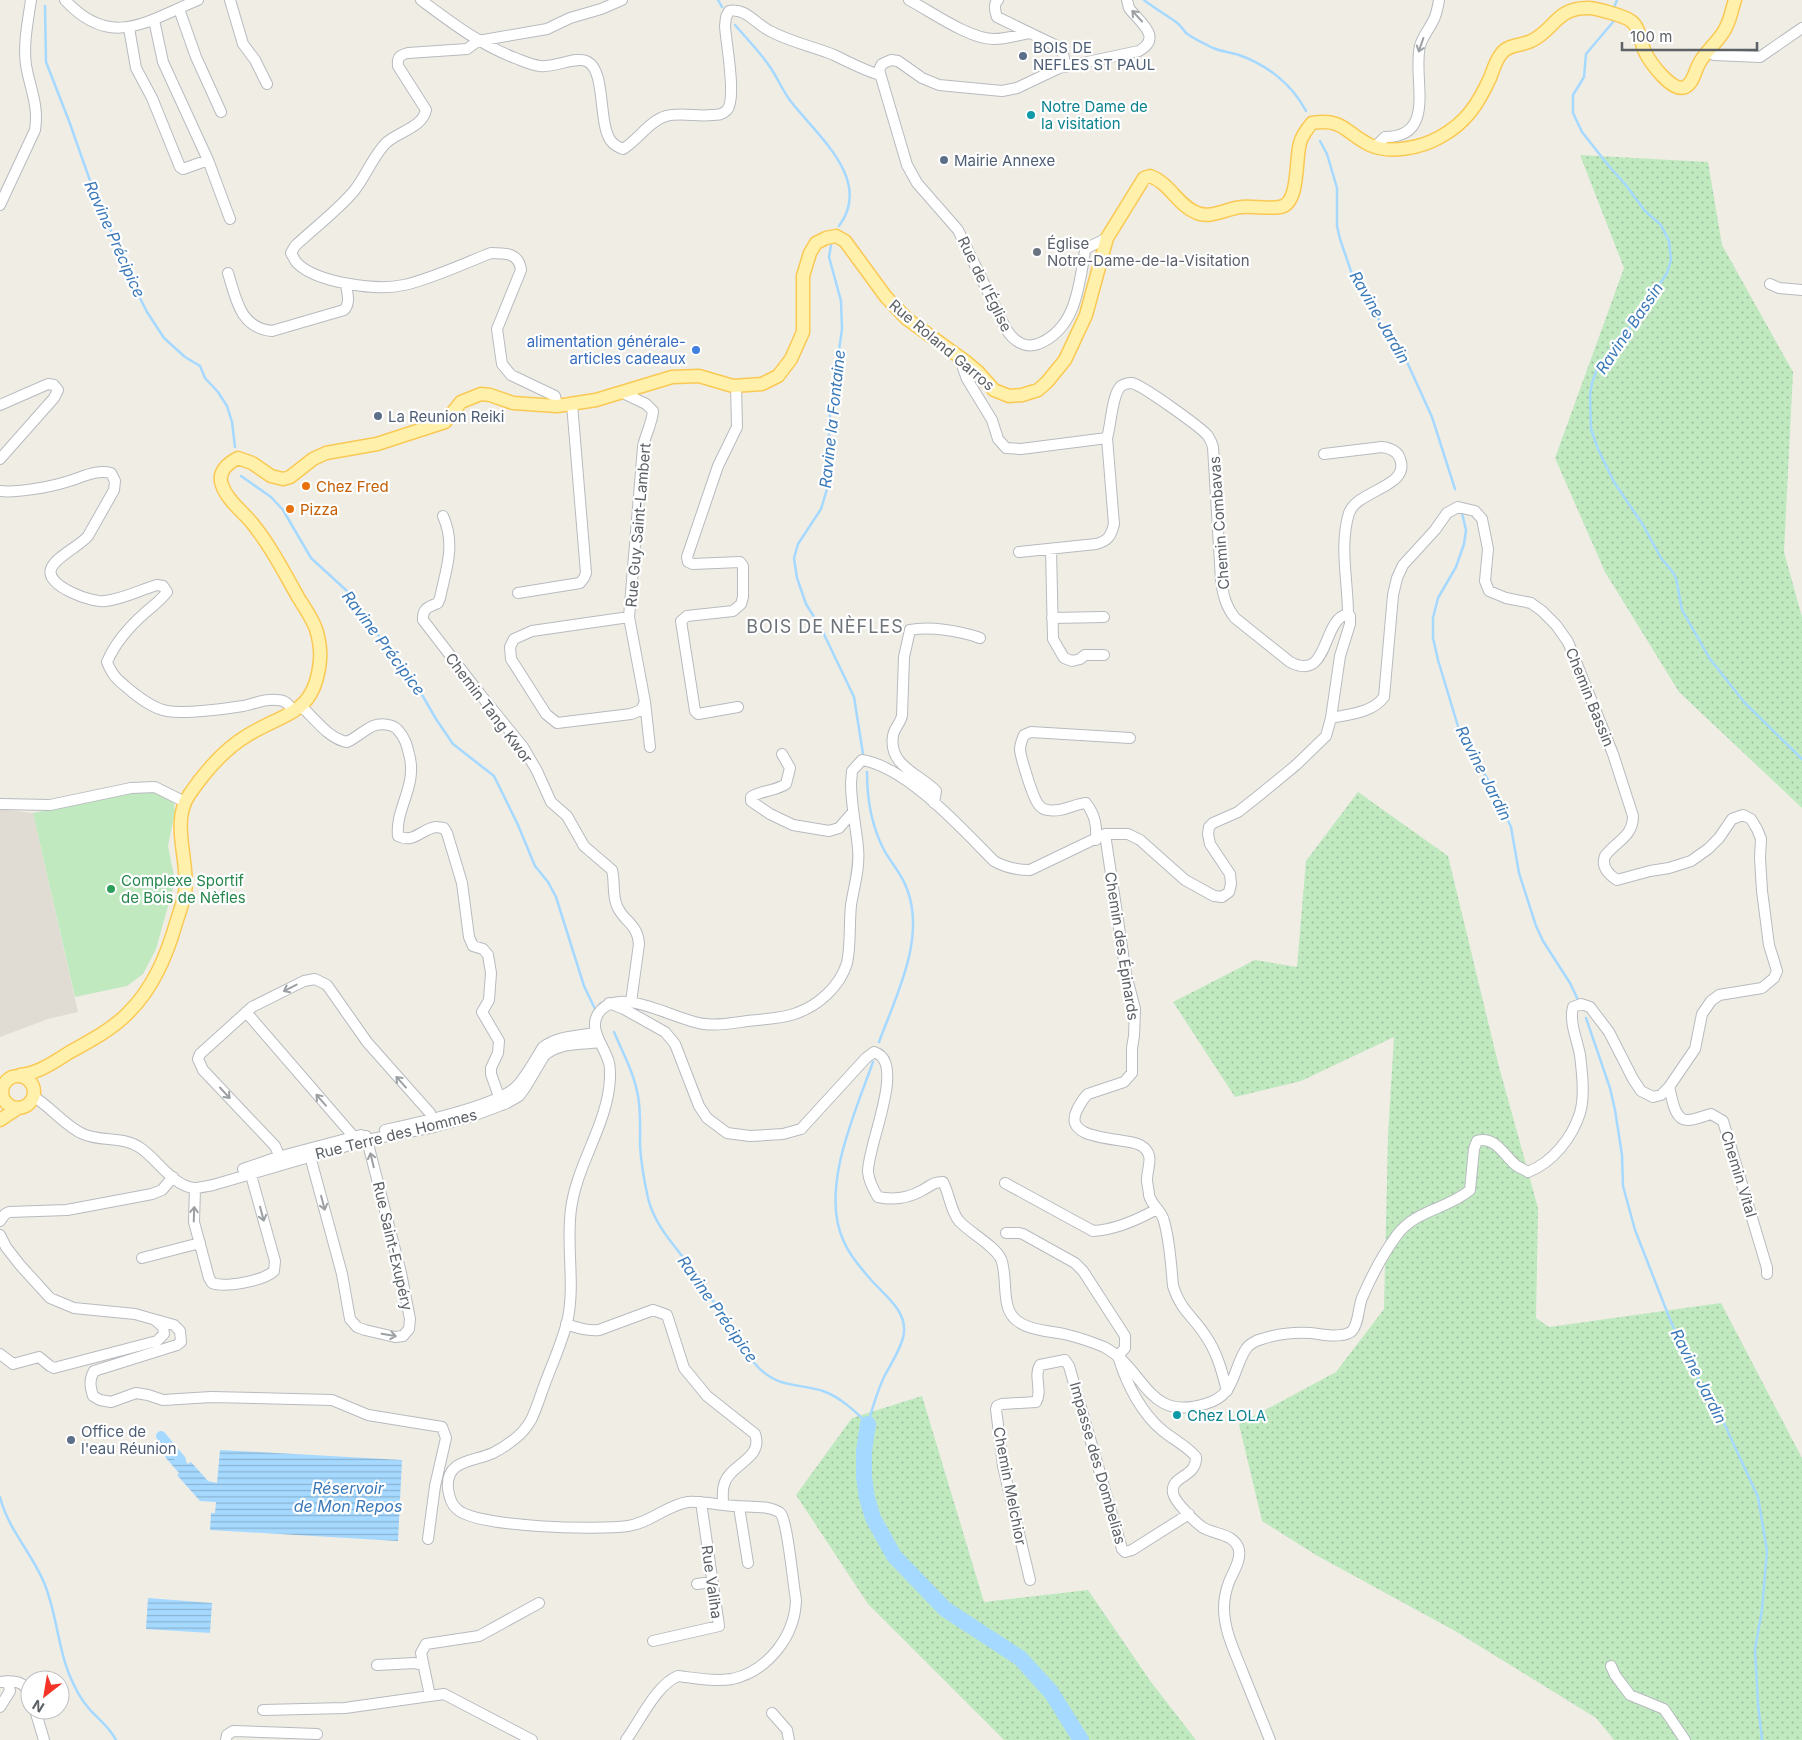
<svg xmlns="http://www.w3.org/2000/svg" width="1802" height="1740" font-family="Inter,sans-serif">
<defs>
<pattern id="grass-dots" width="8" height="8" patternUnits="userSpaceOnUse" patternTransform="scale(1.25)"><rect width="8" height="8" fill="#c0e9c0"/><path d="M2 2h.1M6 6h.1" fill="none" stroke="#9fc0a0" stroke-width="1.8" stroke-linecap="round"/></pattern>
<pattern id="water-rules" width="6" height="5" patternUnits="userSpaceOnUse" patternTransform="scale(1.25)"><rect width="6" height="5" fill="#a6d9ff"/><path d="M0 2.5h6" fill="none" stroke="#8ab3d2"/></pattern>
</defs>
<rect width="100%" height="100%" fill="#f0ede5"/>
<!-- education -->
<path fill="#e0dcd3" d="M0,809l33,4 45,199 -30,7 -48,18z"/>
<!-- grass -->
<path fill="url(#grass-dots)" d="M1580,155l128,7 14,83 71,127 -9,180 18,65v191l-123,-116 -74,-120 -50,-114 69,-190z
M1358,792l90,64 50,207 40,145 -2,110 13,9 172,-24 81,155v282h-188l-18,-22 -141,-87 -139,-76 -54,-34 -23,-97 97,-52 48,-63 4,-174 6,-98 -93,44 -66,16 -62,-95 82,-42 42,7 9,-106z
M922,1396l62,206 104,-12 63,92 45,58h-192l-136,-136 -72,-109 56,-77z"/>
<!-- pitch -->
<path fill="#c0e9c0" d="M143,791l21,4 6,3 4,6 1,7 -7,35 7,35 -19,68 -13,25 -16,12 -52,11 -42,-184z"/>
<!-- water -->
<path fill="url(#water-rules)" d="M175,1448l13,16 3,-2 17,19 9,2 3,-33 182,10 -4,81 -188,-11 1,-17h4l1,-11 -16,-1 -23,-26 2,-2 -14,-16z
M148,1598l64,5 -2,30 -64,-4z"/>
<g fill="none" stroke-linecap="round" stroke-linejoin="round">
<!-- stream -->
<path stroke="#a6d9ff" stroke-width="2.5" d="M718,0l4,7
M1144,0c10,8 21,14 32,22 4,3 7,7 10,11 8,6 19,11 27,15 9,4 18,4 26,7 28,10 53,29 67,56
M45,6l1,56 23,59 31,88 14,28 20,49 13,26 17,26 21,19 15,9 5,12 13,14 9,14 5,16 3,25
M1613,10l4,-10
M1613,18v4l-27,32 -2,23 -11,18v18l9,19 26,33 17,19 20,27 16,14 8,16 2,19 -4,13 -32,49 -17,17 -21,30 -5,14 -2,12 1,34 7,20 16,33 29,43 18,33 11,13 4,7 6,32 28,49 34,43 58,57
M735,25c12,14 25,27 35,42 7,10 12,22 19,32 26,35 85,80 50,127
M1320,141l7,13 10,34v38l3,13 13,38 11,20 43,65 25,55 23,72
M831,245l-2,12 12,44 1,28 -12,84 -3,76 -6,20 -23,35 -4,14 3,20 9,26 15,24 33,69 9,57
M241,476l30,21 12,13 28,48 36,33 36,51 27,32 26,45 17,25 41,32 24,49 17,41 13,16 8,15 28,89 12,25
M1462,513l4,17 -2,14 -8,23 -18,31 -5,20v20l5,22 22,73 31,52 20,42 8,46 17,53 7,15 27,42 8,17
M867,772c0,26 5,55 17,78 7,13 18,24 23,39 19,49 -11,107 -28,153
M1586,1018l24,70 5,22 7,45 1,31 12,44 36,92 29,60 11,13 47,102 9,54 -5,59 -7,39 3,55 4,36
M614,1032c9,21 20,41 24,64 3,16 2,33 2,49 1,18 4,35 8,53 7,30 31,52 48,76 21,30 36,65 61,92 20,22 40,17 66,25 17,6 32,20 45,33 4,-15 9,-32 16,-47 6,-12 19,-31 20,-45 2,-21 -18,-36 -31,-50 -10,-11 -23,-26 -29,-40 -25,-52 11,-129 29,-180
M0,1497c8,33 33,57 45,88 13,33 13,69 29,100 4,9 10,18 17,26 9,9 19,17 25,29"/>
<!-- canal -->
<path stroke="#a6d9ff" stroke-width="10" d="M161,1436l20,24"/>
<!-- river -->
<path stroke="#a6d9ff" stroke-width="16" d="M868,1424l-4,27v26l3,21 6,20 21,38 51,53 75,49 31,34 30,48"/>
<defs>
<path id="minor" d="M65,0c46,50 82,21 133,0
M230,0l13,44 12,16 12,24
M421,0c31,23 58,44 94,58 8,3 16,7 25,8 14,2 38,-11 48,-4 18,10 10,62 23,79 3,4 7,6 12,8 15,-9 26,-28 43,-33 15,-4 31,1 46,-1 6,0 10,0 15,-5 10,-11 -1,-67 -2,-84l1,-9 3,-6c17,-4 28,15 43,21 19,10 42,15 62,23 15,7 29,15 46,20
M909,0c23,12 60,39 85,39 12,0 23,-4 35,-6
M998,0c-5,4 -3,11 -1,17l62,30 4,7 3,13
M179,9l17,48 25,55
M154,20l9,42 45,98 22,59
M129,28l7,40 16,30 28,69 3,2 25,-9
M1707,52l7,3 46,2 42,-29
M1376,146l9,-9c53,0 27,-59 35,-91 2,-9 10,-18 14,-27 3,-6 4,-13 5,-19
M0,205l35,-75c4,-25 -5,-41 -9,-65 -3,-21 2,-44 5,-65
M1107,238l-20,10 -2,3c-6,35 -9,78 -47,93 -14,5 -25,-4 -32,-15l-48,-99 -41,-47 -10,-18 -28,-95 3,-6 9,-4 7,1 24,17 17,7 63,6 15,-3 42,-20 80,-17c25,-14 -1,-30 -10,-43 -1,-3 -1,-5 -2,-8
M228,273c8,26 12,55 44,58l72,-21c7,-7 3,-17 2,-26
M1770,284l9,4 23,2
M736,386l1,41 -19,39 -31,91 1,5 5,2 47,-2 3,4v31l-2,7 -8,7 -46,5 -6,5 14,90 3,3 40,-7
M623,393l23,11 7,7c-1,13 -8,24 -10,36l-14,170 16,85 -4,8 -10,4 -74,9 -11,-9 -35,-55 -1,-12 4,-8 18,-8 97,-14
M0,405l48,-21 6,1 4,5 -4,8 -54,61
M557,406l-2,-10 -44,-21 -9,-11 -5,-35 24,-59c-2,-17 -15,-17 -30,-17 -26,10 -60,26 -87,32 -27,6 -87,-2 -107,-22 -3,-3 -4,-7 -6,-10l4,-7c19,-18 42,-35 59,-55 12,-15 19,-35 32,-48 13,-12 36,-15 40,-33l-28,-44c-1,-9 2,-11 10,-13l59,-4 11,-8 69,-12 23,-11 31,-9 21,-9
M1324,454l58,-7c7,1 16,4 18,12 11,28 -43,31 -51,54 -10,33 -1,68 -1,101
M0,491c16,2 50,-4 66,-9 15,-4 29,-13 45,-9l4,8 -1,9 -26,46c-8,10 -33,21 -37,33 -6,17 41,34 54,32 18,-2 35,-11 52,-16l6,1 4,6c-6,8 -13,13 -21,20 -15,13 -31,31 -39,50 6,15 11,18 24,29 10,8 23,18 36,20 18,3 58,-2 76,-5 12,-2 21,-8 34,-6 9,0 12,5 17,12
M443,516c13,29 3,53 -3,82l-2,5c-10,4 -16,6 -15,17l57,74 43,53 14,24 14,31 16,14 17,30 28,24c3,11 0,25 5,36 6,15 21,18 22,38l-8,58
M1051,549l2,90 11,19 8,3 8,-2 5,-4h19
M1019,552l77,-8c12,-3 15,-8 18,-20l-7,-86
M518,593l62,-10 4,-5 2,-5 -14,-169
M1052,618l52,-1
M645,702l5,45
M302,707c13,12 27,32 45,35 9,-4 17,-12 26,-16 8,-3 20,-2 25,4 7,8 9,15 11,24 9,32 -14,54 -11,82 16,8 23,-7 38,-9 3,0 5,1 8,1l3,5 15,50 7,54 4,9 10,3 5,6 3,18 -2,27 -7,12 17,29 -1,12 -7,15v6l11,31
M782,754l8,14 -4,16c-10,7 -24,6 -35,13v4l19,13 23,11 36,6 10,-3 14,-16
M934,803l2,-12c-16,-17 -48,-25 -43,-55 1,-8 8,-13 9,-21l2,-58 6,-27c20,-4 51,1 70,8
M0,804l50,1 81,-17 24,-1 30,15
M1105,834l21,140 9,35 -1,27 -2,12v25l-8,9 -36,12c-5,4 -8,10 -11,16 -16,32 49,27 63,35 16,9 7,22 7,35 0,4 2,10 2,15 2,10 13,16 15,26 6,21 7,43 9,65 8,25 19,29 32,49 12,17 17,36 22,56
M1096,840c1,-15 -1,-25 -10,-37 -12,1 -26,10 -38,7 -3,0 -7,-2 -9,-5 -6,-6 -18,-47 -19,-55 0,-6 2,-10 4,-15l7,-3 99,6
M609,1003l15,6 41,23 10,12 24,62 8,12 20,15 23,3 33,-2 18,-5 65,-71 8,-6c3,1 5,2 7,4 20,18 -14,93 -13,116 1,10 5,17 10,25 15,3 30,1 43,-6 10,-5 11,-9 22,-9 7,13 7,28 16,39 11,12 35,24 42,38 7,17 0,46 13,59 11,12 35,13 50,16 13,3 28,8 40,13 42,22 42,75 101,57 31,-8 27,-34 41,-55 3,-5 11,-9 16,-10 15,-5 33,-7 49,-6 9,1 21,4 30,2 3,0 9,-2 11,-4 7,-8 6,-23 10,-33 9,-21 21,-44 35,-63 18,-25 51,-26 73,-45l4,-41 3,-8c18,-6 28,16 40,25 3,2 8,4 11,6 25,-10 44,-34 52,-59 5,-17 2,-41 0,-58 -3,-16 -11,-33 -7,-48l8,-3 9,3 19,25 24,47 8,12 12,6 8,-2 8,-8 26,-38 7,-35 9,-13 8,-6 43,-7 12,-10 3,-7 -8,-26 -7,-54 -2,-33 1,-19 -4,-10 -6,-10 -8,-4 -11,4 -13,19 -11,11 -17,12 -22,7 -19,3 -33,9c-9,-6 -16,-14 -12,-24 11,-15 28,-19 28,-40l-20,-62 -45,-112 -12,-17 -14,-14 -11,-8 -25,-5 -17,-7 -4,-10 3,-32 -6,-30 -7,-8 -17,-4 -11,6 -12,17 -32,35 -6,13 -4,17 -9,102c-12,16 -34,17 -53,21
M246,1012l108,125
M1669,1087c3,10 5,34 19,33 7,0 16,-4 23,-6l12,7 44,147v6
M34,1097c17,10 31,29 49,37 18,8 39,2 56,13 18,11 32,38 55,41 6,0 13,-2 19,-3l154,-45 67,-13 36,-10 37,-14 12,-7 6,-8 19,-32c14,-14 37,-11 55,-14
M385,1130c28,-6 114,-25 132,-44 10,-11 18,-26 26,-39 15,-11 34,-11 52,-14
M310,1156l32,118 8,45 7,8 8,3 30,7 8,-1 6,-7 1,-10 -9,-46 -35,-137
M278,1157v-4l-3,-7 -72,-76 -5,-11 2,-5 52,-47 52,-26 11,-2 12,6 40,57 63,71 4,14
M243,1169l35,-12 83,-22
M1005,1183l88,48c22,-1 46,-12 64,-22
M195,1188l-1,34 15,56 3,5c13,5 51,-2 62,-12l1,-10 -26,-93
M0,1221l5,-7 4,-2 58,-2 85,-16 10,-4 11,-13
M1006,1233h13l4,1 52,29 8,8 42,65v12l-7,8
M0,1235l6,12 14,18 30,33 24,10 61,6 39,11 6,6 1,11 -4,3 -83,26c-5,9 -4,15 -1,25l7,4 11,2 25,-9 12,2 15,5 48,-3 121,3 36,15 74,12 4,11 -11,48 -7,53
M142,1258l58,-15
M566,1324c12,4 21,7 33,6l54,-20 14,5 17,53 23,28 48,38c9,25 -26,30 -31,51 -2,6 -1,14 -1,20
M0,1354l13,10 26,-7 11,9 4,2 103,-27 7,-7 -1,-7 -8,-7
M1119,1359c8,26 23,55 44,72 11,9 24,15 33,26 1,21 -26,18 -23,36 1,8 22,29 29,34 12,8 33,6 37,23 2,11 -6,22 -10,32 -3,8 -5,17 -5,26 0,23 11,44 19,65 9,22 18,45 27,67
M739,1507l9,56
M1030,1580l-27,-114 -7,-57 1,-3 5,-2 34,-2c7,-11 -3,-26 4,-37l25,-5 4,6 53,183 3,3 7,-2 57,-36
M697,1584l15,-2
M653,1641l66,-15 -18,-124
M377,1665l38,-2 7,2
M1611,1666l4,9 15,20 34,14 21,31
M0,1682c14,-2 25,-1 30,13
M430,1696l-9,-43 5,-9 53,-8 60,-33
M0,1707l10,-16 -2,-10
M35,1710l9,30
M263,1710l82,-2 99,-14 88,46
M772,1713l15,17 2,10
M226,1740l1,-5 6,-4 84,3
M626,1740c14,-19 30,-55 52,-64 17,2 37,6 54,3 36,-8 63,-43 64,-79 -3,-16 -8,-75 -15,-86 -3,-4 -9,-5 -13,-6 -14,-2 -29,-1 -44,-3 -12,-1 -23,-4 -36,-3 -21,3 -38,21 -60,24 -29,4 -151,2 -171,-17 -5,-4 -8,-13 -9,-20 -3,-30 26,-27 45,-36 8,-4 18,-11 24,-16 5,-4 11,-12 14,-17 5,-10 9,-23 13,-34 8,-22 19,-45 24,-68 7,-36 -2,-73 3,-109 6,-46 37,-85 39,-131 0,-2 0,-13 -1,-15 -4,-17 -24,-36 -8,-53 21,-24 76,11 103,14 14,2 29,-1 43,-3 16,-2 35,-2 50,-8 22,-8 43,-27 50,-50 4,-18 2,-39 4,-58 3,-19 9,-37 7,-57 -2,-22 -7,-43 -7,-65l1,-12 10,-11c45,7 100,69 132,101 12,7 22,9 36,9l75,-36h23l12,6 45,40 29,16 8,1 7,-5 2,-8 -1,-10 -20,-30 -2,-10 1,-7 4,-4 25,-11 24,-19 34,-28 30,-29 5,-18 9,-62 10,-32v-8l-2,-2c-27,5 -18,69 -58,48l-55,-44c-9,-11 -12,-23 -14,-38l-8,-133c-1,-4 -3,-8 -5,-11 -6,-8 -66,-51 -76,-53 -3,0 -8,1 -11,3 -9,8 -10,39 -14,52l-86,11 -15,-1 -8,-9 -6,-19 -25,-41 -4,-11 2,-7"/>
<path id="major" d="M20,1075c19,-2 34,-13 50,-23 20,-11 41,-22 57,-38 26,-25 40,-59 50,-94 3,-9 6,-18 8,-27 5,-30 -15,-70 4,-98 15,-22 35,-46 59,-60 37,-23 67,-20 72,-75 1,-11 -1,-21 -4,-31 -4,-11 -12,-22 -18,-32 -14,-25 -28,-52 -46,-74 -10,-12 -25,-23 -30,-38 -5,-13 6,-22 16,-27l14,5 19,13 12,3 7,-2 23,-18 13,-6 51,-9 68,-22 16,-20 20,-8 9,1 23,8 44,3 39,-6 76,-23 27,-1 34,10 29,-2 16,-8 13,-17 12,-27v-56l7,-23 6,-10 10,-5 10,-2 9,5 41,56 21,22 58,42 13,11 16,18 15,6 13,-1 16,-5 9,-8 18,-22 21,-45 21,-77 37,-60 6,-2c20,7 28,30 47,37 14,6 30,-5 45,-6 12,-1 25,2 38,0 20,-3 15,-48 20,-64 2,-8 7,-14 12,-20 32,-5 33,10 58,22 20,9 51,3 70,-8 26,-14 38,-33 50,-59 3,-8 6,-18 11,-24 7,-10 20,-8 30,-13 24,-11 24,-33 57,-33 7,0 37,8 43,13 9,6 9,21 14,31 5,10 27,41 40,35 9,-4 10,-18 15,-25 7,-13 22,-23 27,-37 4,-8 5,-17 8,-25
M2 1092a16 16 0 1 1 32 0a16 16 0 1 1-32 0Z
M0,1120l18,-12"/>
</defs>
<!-- minor casing -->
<use href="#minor" stroke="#b7bbbf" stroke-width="12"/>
<!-- major casing -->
<use href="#major" stroke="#fac954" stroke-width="15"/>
<!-- minor -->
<use href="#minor" stroke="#fff" stroke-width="10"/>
<!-- major -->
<use href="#major" stroke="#fff0ab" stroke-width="12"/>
</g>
<!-- one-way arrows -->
<defs><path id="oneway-shaft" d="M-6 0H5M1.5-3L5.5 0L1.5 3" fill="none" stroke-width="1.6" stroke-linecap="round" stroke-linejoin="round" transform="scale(1.25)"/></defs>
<g stroke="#9da0a3">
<use href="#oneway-shaft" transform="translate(1137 16) rotate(-133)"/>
<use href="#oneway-shaft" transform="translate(1421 45) rotate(109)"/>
<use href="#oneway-shaft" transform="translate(290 988) rotate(153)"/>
<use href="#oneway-shaft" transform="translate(401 1082) rotate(-132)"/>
<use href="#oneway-shaft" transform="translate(225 1093) rotate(47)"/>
<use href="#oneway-shaft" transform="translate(321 1100) rotate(-131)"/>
<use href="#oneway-shaft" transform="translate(372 1160) rotate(-104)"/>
<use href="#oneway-shaft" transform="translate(323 1203) rotate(75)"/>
<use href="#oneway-shaft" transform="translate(194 1214) rotate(-88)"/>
<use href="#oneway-shaft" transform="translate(262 1214) rotate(75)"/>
<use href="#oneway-shaft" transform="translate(389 1335) rotate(10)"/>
</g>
<!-- markers -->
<g fill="#5c6f8a" stroke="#fff" stroke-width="2">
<circle cx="1023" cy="56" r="5"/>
<circle cx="944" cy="160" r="5"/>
<circle cx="378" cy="416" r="5"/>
<circle cx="71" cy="1440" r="5"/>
</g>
<g fill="#0f9aa8" stroke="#fff" stroke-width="2">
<circle cx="1031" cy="115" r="5"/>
<circle cx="1177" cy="1415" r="5"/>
</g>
<circle fill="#6b7280" stroke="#fff" stroke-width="2" cx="1037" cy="252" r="5"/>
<circle fill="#3f7fe0" stroke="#fff" stroke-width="2" cx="696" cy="350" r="5"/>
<g fill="#e8710a" stroke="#fff" stroke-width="2">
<circle cx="306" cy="486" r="5"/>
<circle cx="290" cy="509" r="5"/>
</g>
<circle fill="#2e9e5b" stroke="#fff" stroke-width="2" cx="111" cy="889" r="5"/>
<g text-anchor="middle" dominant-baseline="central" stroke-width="4.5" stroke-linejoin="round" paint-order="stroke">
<!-- service labels -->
<g font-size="15" fill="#4e5e75" stroke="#fff" text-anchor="start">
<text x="1033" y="47">BOIS DE<tspan x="1033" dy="17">NEFLES ST PAUL</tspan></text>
<text x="954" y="160">Mairie Annexe</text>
<text x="388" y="416">La Reunion Reiki</text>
<text x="81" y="1431">Office de<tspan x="81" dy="17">l'eau Réunion</tspan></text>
</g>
<!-- culture labels -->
<g font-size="15" fill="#0d838f" stroke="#fff" text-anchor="start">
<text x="1041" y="106">Notre Dame de<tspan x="1041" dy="17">la visitation</tspan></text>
<text x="1187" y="1415">Chez LOLA</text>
</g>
<!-- worship labels -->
<g font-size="15" fill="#5b616d" stroke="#fff" text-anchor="start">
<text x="1047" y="243">Église<tspan x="1047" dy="17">Notre-Dame-de-la-Visitation</tspan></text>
</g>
<!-- street labels -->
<g font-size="15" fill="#5c6166" stroke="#fff">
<text transform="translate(985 284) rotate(64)">Rue de l'Église</text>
<text transform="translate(942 345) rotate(40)">Rue Roland Garros</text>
<text transform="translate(1219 523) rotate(-94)">Chemin Combavas</text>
<text transform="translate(638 525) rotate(-85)">Rue Guy Saint-Lambert</text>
<text transform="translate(1590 697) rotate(68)">Chemin Bassin</text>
<text transform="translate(489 708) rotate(53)">Chemin Tang Kwor</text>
<text transform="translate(1122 946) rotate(81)">Chemin des Épinards</text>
<text transform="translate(396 1134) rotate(-14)">Rue Terre des Hommes</text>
<text transform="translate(1739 1174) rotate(73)">Chemin Vital</text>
<text transform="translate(393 1246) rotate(77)">Rue Saint-Exupéry</text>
<text transform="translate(1098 1463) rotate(74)">Impasse des Dombelias</text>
<text transform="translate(1010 1486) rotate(79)">Chemin Melchior</text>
<text transform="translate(712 1582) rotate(82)">Rue Valiha</text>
</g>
<!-- shop labels -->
<g font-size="15" fill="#366cbe" stroke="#fff" text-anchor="end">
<text x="686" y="341">alimentation générale-<tspan x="686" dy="17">articles cadeaux</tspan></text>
</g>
<!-- food labels -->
<g font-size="15" fill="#c56008" stroke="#fff" text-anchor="start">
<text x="316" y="486">Chez Fred</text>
<text x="300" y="509">Pizza</text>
</g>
<!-- leisure labels -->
<g font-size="15" fill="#27864d" stroke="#fff" text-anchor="start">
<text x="121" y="880">Complexe Sportif<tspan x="121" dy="17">de Bois de Nèfles</tspan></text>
</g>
<!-- water labels -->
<g font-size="16" font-style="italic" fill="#3b79b8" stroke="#fff">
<text transform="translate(115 239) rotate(66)">Ravine Précipice</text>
<text transform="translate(1380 317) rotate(60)">Ravine Jardin</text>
<text transform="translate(1629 328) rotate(-56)">Ravine Bassin</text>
<text transform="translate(832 419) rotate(-84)">Ravine la Fontaine</text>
<text transform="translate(384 643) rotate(53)">Ravine Précipice</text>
<text transform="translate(1484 773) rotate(63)">Ravine Jardin</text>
<text transform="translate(718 1309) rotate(55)">Ravine Précipice</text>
<text transform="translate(1699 1376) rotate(63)">Ravine Jardin</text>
<text x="348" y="1488">Réservoir<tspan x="348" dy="18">de Mon Repos</tspan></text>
</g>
<!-- quarter labels -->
<g font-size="18" letter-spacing="1" fill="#6d7378" stroke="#fff">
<text x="825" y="626">BOIS DE NÈFLES</text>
</g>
</g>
<!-- north arrow -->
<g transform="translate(45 1695) rotate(211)"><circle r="24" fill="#ffffff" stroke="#bec0c2"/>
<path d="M0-4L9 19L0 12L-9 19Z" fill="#f43427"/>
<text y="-8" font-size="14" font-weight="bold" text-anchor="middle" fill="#5c6166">N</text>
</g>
<!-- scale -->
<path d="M1622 42v8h135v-8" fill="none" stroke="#5c6166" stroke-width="2.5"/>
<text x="1630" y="42" font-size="15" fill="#5c6166" stroke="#ffffff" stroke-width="4" paint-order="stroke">100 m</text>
</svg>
